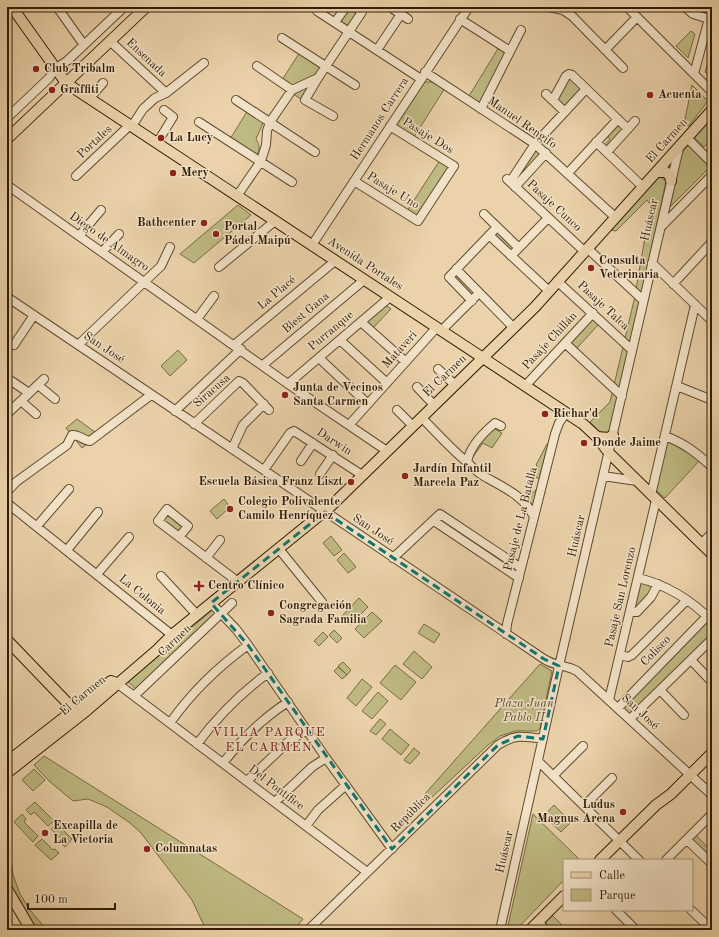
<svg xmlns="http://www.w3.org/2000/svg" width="719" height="937" font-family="'Old Standard TT',serif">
<rect width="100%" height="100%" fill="#ebd2aa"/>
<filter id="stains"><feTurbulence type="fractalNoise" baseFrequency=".005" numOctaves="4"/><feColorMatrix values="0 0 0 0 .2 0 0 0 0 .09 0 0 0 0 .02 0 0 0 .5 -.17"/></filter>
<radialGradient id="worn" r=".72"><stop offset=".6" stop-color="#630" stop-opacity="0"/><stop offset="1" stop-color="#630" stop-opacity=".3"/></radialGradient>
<!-- green -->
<path fill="#bfba83" stroke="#786b42" d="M348,7h4l8,5 -11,16 -11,-7z
M691,31l4,3 -7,24 -12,-12z
M499,47l9,5 -27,52 -12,-8z
M712,48v30l-7,-6z
M300,52l22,15 -6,10 -23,10 -11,-7z
M570,77l14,11 -18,21 -10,-9z
M424,82h12l9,6 -31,49 -18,-11z
M312,83l-11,16 -8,-5z
M692,85l16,16 -19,25 -5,-2z
M248,110l14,9 1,4 -7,16c4,6 4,11 0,17l-26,-17z
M712,119v20l-8,8 -10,-10z
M617,122l8,5 -19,22 -3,-2 7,-8 -4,-4z
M688,143l23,23 -41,41 12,-57z
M534,149l8,6 -28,29 -2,-3z
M440,160l10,7 -33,51 -10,-7z
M658,175l8,6 -24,113 -6,-5 15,-86h-2l-2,-3 -31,31 -6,-1z
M238,205l13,10 -57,48 -14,-9z
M496,230l20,19 -5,5 -19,-19z
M456,272l21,21 -5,5 -21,-21z
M635,296l6,5 -32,132 -6,3 -13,-14 20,-20z
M384,304l7,5 -20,21 -8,-7z
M592,317l7,7 -22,24 -7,-6z
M178,350l9,10 -17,16 -9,-10z
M77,419l22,16 -17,13 -16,-20z
M493,428l9,5 -10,15 -9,-5 -13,18 2,-10z
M667,440l18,9 15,11 -35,38 -10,-9z
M547,444h1l-9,35 -8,-5 6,-8 -1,-1z
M539,487l-5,27 -10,-15 3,-1z
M224,499l6,8 -13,12 -7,-8z
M168,513l17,13 -6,8 -18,-13z
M441,516l76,51 -2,5 -76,-52z
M331,536l11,14 -8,6 -11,-13z
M344,553l12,14 -8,6 -11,-13z
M640,582l15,4 -15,22 -6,-1z
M359,598l9,9 -18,18 -8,-9z
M212,610l4,3 -80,76 -8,-7z
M372,612l10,9 -18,17 -9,-9z
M712,616v17l-81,82 -10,-9z
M424,624l16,10 -6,9 -16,-10z
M334,630l8,8 -5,5 -8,-8z
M323,632l5,5 -9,9 -5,-5z
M414,651l18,16 -10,12 -19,-15z
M343,662l8,8 -4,5 -9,-9z
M540,664l12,7 -12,57 -3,3h-22l-15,5 -12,9 -59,55 -5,-5z
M395,665l21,17 -15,18 -21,-17z
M338,667l9,8 -5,4 -8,-8z
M362,679l10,8 -16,19 -9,-8z
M378,692l10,9 -16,18 -10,-8z
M380,719l6,5 -10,11 -6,-4z
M390,729l19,16 -8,10 -19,-16z
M414,748l6,5 -10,11 -6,-4z
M44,756l259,163 -9,11h-88l-14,-30 -51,-67 -11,-10 -23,-16 -19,-8 -15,2 -24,-20 -15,-16z
M34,769l11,11 -12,11 -11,-11z
M35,802l19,19 -6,5 -14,-14 -3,3 -5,-5z
M554,805l17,17 -10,10 -17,-16z
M22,814l4,5 -2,3 14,14 -5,6 -19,-20z
M533,814l47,46h-16v20l-48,50h-9z
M57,824l15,15 -7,8 -4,-4 2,-2 -12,-12z
M694,833l18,19v11l-24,-24z
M42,839l11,11 2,-1 4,4 -8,7 -16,-15z
M7,850l4,6 2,19 7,19 10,16 17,20h-10l-30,-51z
M552,915l15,15h-14l-8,-8z"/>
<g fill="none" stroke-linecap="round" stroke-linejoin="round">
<defs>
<path id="minor" d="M57,7l27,38
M549,7l14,3 9,6 51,52
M627,7l85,85
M685,7l8,7 16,5
M393,9l15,10
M317,11l104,68
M460,19l50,32
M335,22l11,-15
M282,38l73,47
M110,41l56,52
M377,50l24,-36
M605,50l32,-33
M257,66l35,24
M425,72l110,72 80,73
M694,74l18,-67
M318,78l-13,22 28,16
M546,94l19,18
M90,98l13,-15
M236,100l79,52
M553,100l13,-24 3,-2 3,1 56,54
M481,109l40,-79
M7,118l42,-40 7,-10 11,-7 57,-54
M199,122l93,60
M132,126l11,-17 12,-11 11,-5 38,-30
M687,138l25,25
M596,142l47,45
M157,143l16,-26 -9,-7
M607,152l28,-31
M568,173l50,-54
M76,176l54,-51
M507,179l77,72
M354,181l64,40 36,-55 -64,-40
M510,182l25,-38 51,-55
M7,185l281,199 99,67
M515,187l31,-34
M237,196l24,-35 5,-16 1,-14 3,-9 22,-32 26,-12 44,-66 -7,-5
M484,214l35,34
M661,227l51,-52
M489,235l60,56
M79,236l22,-26
M312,245l157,-238
M587,248l56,52
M102,252l17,-18
M511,256l37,-38
M652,263l60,58
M219,267l56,-46
M456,269l58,59
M557,281l75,69
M673,284l39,-42
M7,297l537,362c10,7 23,6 33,12l135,124
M472,301l-23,-24 48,-50
M197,319l17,-23
M361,322l45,40
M442,330l33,-33
M340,340l47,43
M565,343l57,53
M14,345l20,-30
M78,345l83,-79 9,-19
M234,345l101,-84
M319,358l49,46
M263,365l101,-85
M438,369l17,16
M7,378l22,15
M288,384l102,-87
M38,385l17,14
M525,386l68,-73
M677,386l35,14
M417,387l17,18
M21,401l15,13
M397,410l16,16
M175,411l66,-62
M7,414l37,-35
M422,418c15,15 29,31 46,45 6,6 12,12 19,15 18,10 38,19 47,39
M194,424l45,-43 4,2 26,27
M349,425l88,-98
M665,436c19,7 32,17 47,31
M232,449l11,-24 21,-21
M301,461l12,-18
M467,463c2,-16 16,-30 28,-40l6,3
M264,470l26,-37 4,-2 68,44
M320,474l13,-19
M603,476l34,5
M7,492l9,-10 51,-37 5,-10c7,-1 12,6 18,6l61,-46
M651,495l44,-190
M7,503l165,132
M434,521l85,57
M37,526l32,-37
M179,537l9,-11 -21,-17 -9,12 71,54 9,7
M701,544l11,-11
M279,549l43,53
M67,550l31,-38
M206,558l14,-18
M393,558l47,-44 81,54
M97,574l32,-37
M161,576l36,39
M638,578c30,7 53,22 74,43
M211,603l25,26 12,16 78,113 66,91
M630,612h7l14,-15 7,-13
M506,634l1,-10 48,-190 4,-11 7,-10
M620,655l8,2 4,-2 55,-55
M691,660l21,22
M114,681l253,191
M660,690l24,25
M134,696l98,-93
M609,700l47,-200
M618,708l94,-97
M630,719l82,-80
M170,723c21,-30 48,-56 78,-78
M197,744c20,-27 44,-51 71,-71
M538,761l101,99
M223,763c18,-23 40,-45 65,-61
M553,776l30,-30
M247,781l42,-40 18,-11
M275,802l37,-35 14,-9
M584,806l28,-28
M306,826l12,-16 28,-25
M687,840l25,24
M666,860l46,-46
M616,910l20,20
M691,910l21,20
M538,922l8,8
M308,930l190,-185c17,-11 26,-9 45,-6
M500,930l59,-264 120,-518"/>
<path id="major" d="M12,7l54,76 517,341 14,13 12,16 103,101
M7,139l139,-132
M657,172h9l4,4 1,5
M597,437l12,1 4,-3
M7,640l72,75
M7,762l104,-81
M7,773l79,-62 71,-61 15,-15 159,-129 204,-199 177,-197
M600,860l56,-55 15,-11 41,-41
M7,889l24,41
M7,927l2,3
M530,930l34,-34"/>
</defs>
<!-- minor casing -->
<use href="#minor" stroke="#5f4a2c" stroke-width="10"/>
<!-- major casing -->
<use href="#major" stroke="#301c02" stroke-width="12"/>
<!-- minor -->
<use href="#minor" stroke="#f2e2c8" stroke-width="8"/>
<!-- major -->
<use href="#major" stroke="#ebd2aa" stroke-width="10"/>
</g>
<!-- marked area -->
<path fill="none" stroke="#0f766e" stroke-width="3" stroke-dasharray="8 5" stroke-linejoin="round" d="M325,512l219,147 15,7 -16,73 -25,-3 -20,9 -106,104 -144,-204 -37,-42z"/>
<!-- markers -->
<g fill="#8f2418" stroke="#f2e2c8" stroke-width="1.5">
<circle cx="36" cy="69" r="4"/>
<circle cx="52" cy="90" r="4"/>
<circle cx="650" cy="95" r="4"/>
<circle cx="161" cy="138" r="4"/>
<circle cx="173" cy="173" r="4"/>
<circle cx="204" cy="223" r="4"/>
<circle cx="216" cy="234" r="4"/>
<circle cx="591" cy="268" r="4"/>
<circle cx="285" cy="395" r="4"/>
<circle cx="545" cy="414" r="4"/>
<circle cx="584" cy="443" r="4"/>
<circle cx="405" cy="476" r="4"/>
<circle cx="351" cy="482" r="4"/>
<circle cx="230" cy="509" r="4"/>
<path d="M197 580h4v4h4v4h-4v4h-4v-4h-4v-4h4z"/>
<circle cx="271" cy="613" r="4"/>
<circle cx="623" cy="812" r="4"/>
<circle cx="45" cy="833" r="4"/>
<circle cx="147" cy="849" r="4"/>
</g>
<g text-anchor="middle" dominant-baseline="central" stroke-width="3" stroke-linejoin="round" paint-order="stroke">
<!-- street labels -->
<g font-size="12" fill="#301c02" stroke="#f2e2c8">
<text transform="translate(146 58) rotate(43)">Ensenada</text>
<text transform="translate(380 119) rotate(-57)">Hermanos Carrera</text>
<text transform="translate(522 123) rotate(35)">Manuel Rengifo</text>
<text transform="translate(428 136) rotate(32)">Pasaje Dos</text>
<text transform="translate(667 141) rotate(-48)">El Carmen</text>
<text transform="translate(95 142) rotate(-43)">Portales</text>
<text transform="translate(393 191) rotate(32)">Pasaje Uno</text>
<text transform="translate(554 206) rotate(43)">Pasaje Cunco</text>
<text transform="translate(650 220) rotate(-77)">Huáscar</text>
<text transform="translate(109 242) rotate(35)">Diego de Almagro</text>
<text transform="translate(365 264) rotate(33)">Avenida Portales</text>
<text transform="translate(277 293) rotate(-40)">La Placé</text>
<text transform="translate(603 306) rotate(43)">Pasaje Talca</text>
<text transform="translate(306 313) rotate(-40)">Blest Gana</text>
<text transform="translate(331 331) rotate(-40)">Purranque</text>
<text transform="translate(550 341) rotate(-47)">Pasaje Chillán</text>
<text transform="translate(104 348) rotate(34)">San José</text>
<text transform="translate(400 350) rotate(-48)">Mataveri</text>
<text transform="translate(445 376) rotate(-44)">El Carmen</text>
<text transform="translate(212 391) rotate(-41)">Siracusa</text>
<text transform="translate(334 442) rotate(33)">Darwin</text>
<text transform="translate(521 519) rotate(-76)">Pasaje de La Batalla</text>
<text transform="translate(373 530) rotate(34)">San José</text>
<text transform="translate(577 536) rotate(-77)">Huáscar</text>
<text transform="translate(142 595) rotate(39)">La Colonia</text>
<text transform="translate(621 597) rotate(-77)">Pasaje San Lorenzo</text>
<text transform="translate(175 641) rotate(-44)">Carmen</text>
<text transform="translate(656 651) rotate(-46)">Coliseo</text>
<text transform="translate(83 696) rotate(-40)">El Carmen</text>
<text transform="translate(640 712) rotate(43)">San José</text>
<text transform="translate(276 788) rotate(37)">Del Pontífice</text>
<text transform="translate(411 813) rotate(-45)">República</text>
<text transform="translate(505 852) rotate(-77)">Huáscar</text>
</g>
<!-- poi labels -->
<g font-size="12" font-weight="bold" fill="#301c02" stroke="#f2e2c8" text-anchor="start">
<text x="44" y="69">Club Tribalm</text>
<text x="60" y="90">Graffiti</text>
<text x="658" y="95">Acuenta</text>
<text x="169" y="138">La Lucy</text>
<text x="181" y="173">Mery</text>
<text x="196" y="223" text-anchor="end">Bathcenter</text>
<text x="224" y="227">Portal<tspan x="224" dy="14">Pádel Maipú</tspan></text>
<text x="599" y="261">Consulta<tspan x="599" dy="14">Veterinaria</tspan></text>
<text x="293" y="388">Junta de Vecinos<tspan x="293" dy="14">Santa Carmen</tspan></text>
<text x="553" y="414">Richar'd</text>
<text x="592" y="443">Donde Jaime</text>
<text x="413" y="469">Jardín Infantil<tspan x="413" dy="14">Marcela Paz</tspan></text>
<text x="343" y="482" text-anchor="end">Escuela Básica Franz Liszt</text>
<text x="238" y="502">Colegio Polivalente<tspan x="238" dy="14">Camilo Henríquez</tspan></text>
<text x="208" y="586">Centro Clínico</text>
<text x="279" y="606">Congregación<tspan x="279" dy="14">Sagrada Familia</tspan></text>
<text x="615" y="805" text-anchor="end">Ludus<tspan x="615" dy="14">Magnus Arena</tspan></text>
<text x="53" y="826">Excapilla de<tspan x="53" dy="14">La Victoria</tspan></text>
<text x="155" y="849">Columnatas</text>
</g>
<!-- park labels -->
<g font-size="12" font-style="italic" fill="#5b4b29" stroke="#f2e2c8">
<text x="524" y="704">Plaza Juan<tspan x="524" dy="14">Pablo II</tspan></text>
</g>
<!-- neighbourhood labels -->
<g font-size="13" letter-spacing="1" fill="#7a1f14" stroke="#f2e2c8">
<text x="269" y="732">VILLA PARQUE<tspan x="269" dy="15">EL CARMEN</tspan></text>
</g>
</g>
<!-- margin -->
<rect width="719" height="937" fill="none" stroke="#ebd2aa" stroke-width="24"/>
<rect x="8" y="8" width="703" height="921" fill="none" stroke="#301c02" stroke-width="2"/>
<rect x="12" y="12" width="695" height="913" fill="none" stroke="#301c02"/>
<!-- legend -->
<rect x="563" y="859" width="130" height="52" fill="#f2e2c8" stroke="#a49379"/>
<rect x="571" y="872" width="20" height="6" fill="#ebd2aa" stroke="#a49379"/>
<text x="599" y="879" font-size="12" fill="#301c02">Calle</text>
<rect x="571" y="889" width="20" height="12" fill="#bfba83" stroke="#a49379"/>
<text x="599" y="899" font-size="12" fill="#301c02">Parque</text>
<!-- scale -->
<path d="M28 903v6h87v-6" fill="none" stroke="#301c02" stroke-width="2"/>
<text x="34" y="903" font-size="12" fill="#301c02" stroke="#f2e2c8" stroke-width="3" paint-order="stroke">100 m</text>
<rect width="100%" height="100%" filter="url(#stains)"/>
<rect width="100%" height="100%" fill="url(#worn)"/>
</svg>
